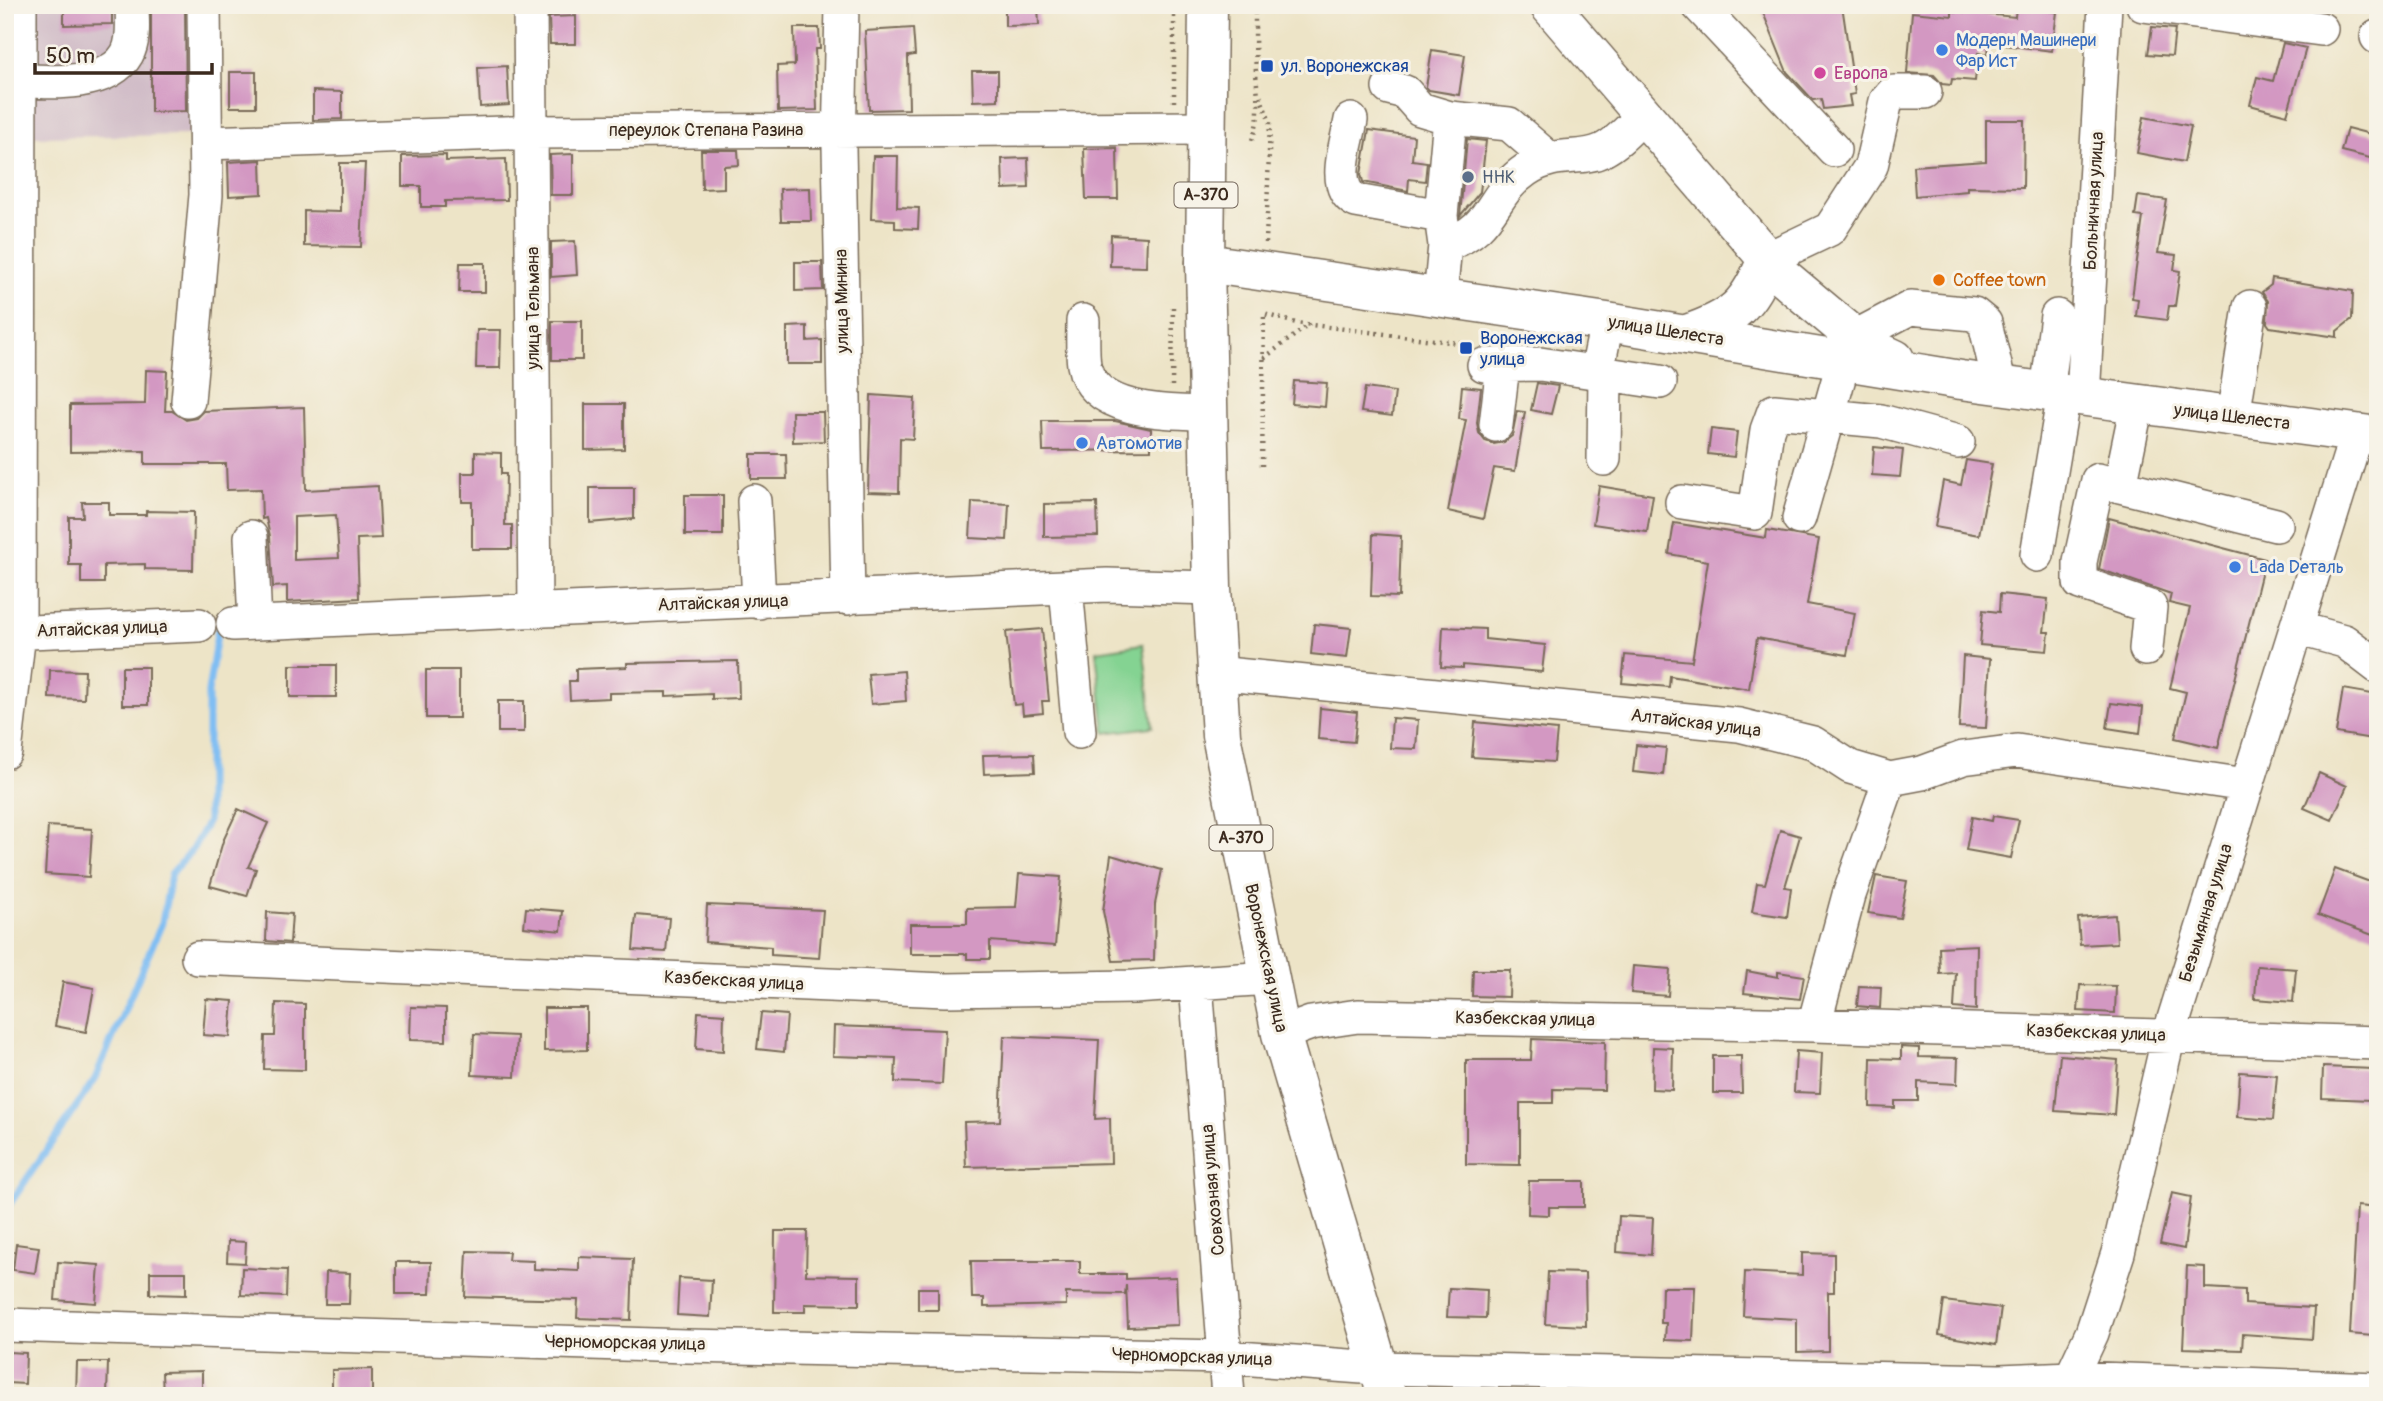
<svg xmlns="http://www.w3.org/2000/svg" width="2383" height="1401" font-family="Pangolin,sans-serif">
<rect width="100%" height="100%" fill="#f7f3e8"/>
<filter id="ink" filterUnits="userSpaceOnUse"><feTurbulence type="fractalNoise" baseFrequency=".0143" numOctaves="2"/><feDisplacementMap in="SourceGraphic" scale="14" xChannelSelector="R" yChannelSelector="G"/><feConvolveMatrix kernelMatrix="1 2 1 2 8 2 1 2 1" color-interpolation-filters="sRGB"/></filter>
<filter id="wash" filterUnits="userSpaceOnUse"><feTurbulence type="fractalNoise" baseFrequency=".00686" numOctaves="4" result="noise"/><feDisplacementMap in="SourceGraphic" scale="28" xChannelSelector="R" yChannelSelector="G"/><feGaussianBlur stdDeviation="1.57" result="paint"/><feColorMatrix in="noise" values="0 0 0 0 0 0 0 0 0 0 0 0 0 0 0 0 0 1.4 0 .05"/><feComposite in="paint" operator="in"/></filter>
<g filter="url(#wash)">
<rect width="100%" height="100%" fill="#ede4c7"/>
<!-- industrial -->
<path fill="#d1bdc8" d="M30,5h163l2,130 -164,2z"/>
<!-- green -->
<path fill="#84d392" stroke="#607e58" stroke-width="2" d="M1143,644l10,83 -48,6 -9,-82z"/>
<g fill="none" stroke-linecap="round" stroke-linejoin="round">
<!-- stream -->
<path stroke="#80bef3" stroke-width="7" d="M5,1211l90,-132 67,-156 9,-49 21,-24 16,-29v-129l11,-70"/>
</g>
<g id="blocks">
<!-- building -->
<path fill="#d398c2" fill-rule="evenodd" d="M64,5h48v19l-48,1z
M151,5h34l1,106 -35,1z
M1005,5h33l1,20 -34,1z
M1760,5h82l13,89 -6,1 2,11 -28,3 -2,-10 -8,1 -26,-28z
M2016,7l41,5 -5,39 -63,-8 -1,12 -10,-2 -3,28 -23,-2 -1,6 -9,-1 -8,-9 -27,-2 5,-61 40,4v-5l63,6z
M576,16v28h-26l-1,-27z
M2152,27l23,2 -3,27 -24,-2z
M794,28h25l1,21h-5l2,61 -39,1 -1,-45 18,-1z
M913,28l2,27 -7,1 1,53 -40,1 -4,-79z
M2283,43l23,5 -19,67 -37,-10 7,-28 16,4z
M1432,50l33,5 -6,40 -30,-5 -3,-3z
M507,66l2,39 -29,2 -2,-39z
M972,71h26v29l-25,1z
M230,72h26v35h-26z
M313,91l29,1v27l-29,1z
M2144,117l47,9 -7,36 -47,-9z
M1986,120h38l-1,68 -56,-1v4l-52,5 -2,-30 73,-5z
M2347,128l31,8v24l-37,-9z
M1369,130l45,6 -2,24 15,2 -2,19 -16,-2 -1,12 -45,-9 -2,-8z
M1467,139l19,2 -6,51 -20,24z
M1117,148l1,51h-32l-2,-50z
M701,150h37l1,15 -15,1v22l-22,1z
M573,154v41h-22l-1,-40z
M446,155v6l60,-2 1,41 -62,1v6h-24v-21h-19v-30z
M873,156h25l-1,51 22,1 -1,21 -23,-1v-8l-24,-1z
M1028,158l1,30 -26,1 -1,-30z
M261,160l1,34 -33,2 -1,-34z
M340,163h25l-4,84 -57,-1v-35l36,1z
M810,188l1,33h-30l-1,-32z
M2138,196l29,4 -9,53 18,2 -2,15 6,1 -5,35h-6l-2,14 -31,-4 2,-17 -6,-1 11,-81 -8,-1z
M1111,235l36,2 -1,30 -36,-1z
M575,241l2,34 -26,2v-35z
M795,262h27l1,28 -28,1z
M460,263h25v29h-26z
M2272,278l81,13 -1,28 -15,12v6l-67,-10 -3,-4 1,-22 -6,-9 9,-7z
M552,321h30v39h-30z
M807,326v15l15,-1v24h-35v-37z
M477,330h24l-1,38h-24z
M146,370l21,1 -2,40h7l14,9 11,-2 7,-7 100,-4 2,83 72,-4 3,52 -24,1 2,59 -72,4v-16l-14,1 -3,-51 -4,-18 -4,1 -1,-30 -34,1 -1,-26h-81v-13l-75,1v-47l75,-1zM336,515l3,43 -45,2v-43z
M1294,381l33,2 -2,24 -33,-3z
M1537,383l21,3 -7,28 -20,-4z
M1462,386l19,2 -4,35 2,10 6,8 9,3 10,-2 8,-6 5,-25 8,1 -10,59 -21,-3 -11,51 -35,-8 18,-91 -7,-1z
M1365,388l30,4 -3,24 -31,-4z
M871,395l44,3 -2,41 -13,-1 -1,55 -31,-1z
M585,404h39v45l-39,1z
M792,412h31l1,29 -31,1z
M1042,421h73l36,8v21l-108,1z
M1711,429l26,3 -3,25 -26,-3z
M1874,447l29,3 -3,27 -28,-2z
M475,452l26,1v21h5l-1,51h7v24h-40v-47h-10v-29h13z
M751,454h35l1,25h-36z
M1966,460l26,4 -13,71 -44,-8 8,-46 18,4z
M1599,486l54,9 -6,37 -54,-8z
M590,488h44v31l-44,4z
M685,495h38v40h-38z
M82,502h27v13h37v-4l48,1 -1,58 -48,-1v-5l-41,1v18h-23v-18h-12v-48h14z
M972,502l37,2 -2,36 -37,-2z
M1097,503l1,33 -54,1v-33z
M2109,518l156,41 -47,189 -43,-10 11,-46 -16,-4 20,-80 -21,-5 2,-9 -72,-25z
M1674,523l92,15 1,-8 52,9 -12,65 48,9 -8,42 -90,-17 -8,51 -79,-13 -1,11 -47,-4 3,-28 67,6 16,-100 -39,-7z
M1373,534l28,2 -2,61 -28,-1z
M2000,594l48,5 -4,33h5l-2,19 -67,-6 3,-35 16,2z
M1314,624l37,4 -4,30 -36,-4z
M1443,627l42,2v10l60,6 -3,27 -79,-7v3l-22,-1z
M1042,629l7,72h-7l1,12 -20,2 -1,-11 -8,1 -8,-73z
M1963,656l27,3 -4,69 -27,-1z
M738,661l1,37 -27,1v-5l-46,2v-4l-57,1v5l-39,2 -1,-19h7v-12l51,-2v-4z
M290,665h46v32h-46z
M122,667h26v38h-26z
M50,670l35,1 -1,28 -35,-1z
M426,670h33v48h-33z
M904,671l2,30 -35,3 -3,-30z
M2343,689l35,6v45l-42,-7z
M498,701h26v31h-26z
M2111,703l32,4 -3,26 -33,-5z
M1320,708l37,4 -3,30 -36,-3z
M1392,718l26,2 -2,29 -26,-1z
M1475,722l82,8 -3,32 -82,-5z
M1636,745l30,3 -3,27 -30,-3z
M1034,754l1,18 -51,2 -1,-19z
M2319,773l28,13 -15,34 -28,-12z
M238,809l30,14 -20,44 8,2 -9,27 -37,-10 13,-45z
M1993,816l26,4 -8,38 -45,-8 6,-33 20,4z
M48,826l44,3 -3,48 -44,-3z
M1780,830l20,6 -15,51 6,1 -4,29 -35,-5 5,-29 8,1z
M1111,855l51,15 -7,34 -1,56 -41,1 -10,-50z
M2335,869l43,16v52l-60,-22z
M1019,874l42,3 -6,69 -65,-5v18h-23v-5h-57v-30h57v-16l49,-1z
M1876,876l31,5 -7,37 -32,-5z
M707,905l116,5 -4,48 -48,-3v-8l-66,-5z
M526,908l37,3 -2,20 -37,-4z
M267,912l25,2 -2,29 -24,-2z
M636,915l33,3 -3,34 -33,-2z
M2115,915l2,28 -37,2 -2,-27z
M1977,945l-1,65 -22,-2 2,-35 -16,1 -1,-27z
M1633,966l37,3 -2,27 -37,-3z
M2257,966l39,3 -3,33 -38,-3z
M1473,970h37l-1,27 -37,-1z
M1747,971l31,6v-5l26,4 -4,23 -56,-6z
M63,982l31,6 -8,44 -31,-6z
M2080,985l36,1 -1,27 -37,-2z
M1859,986l22,1 -1,21 -23,-2z
M206,999l27,2 -3,36 -27,-2z
M276,1003l29,1v66l-41,-1 1,-33h10z
M411,1007l35,1v33l-36,-1z
M544,1008h43v42l-43,1z
M698,1012l26,2 -1,37 -27,-2z
M761,1013l26,2 -3,37 -27,-3z
M834,1026l111,4 -3,54 -47,-2 1,-24 -63,-2z
M474,1034l43,2 -2,41 -43,-2z
M1004,1036l95,4 -4,79 15,-1 1,45 -145,4 -2,-45 36,-1z
M1532,1039l73,3 -1,48 -51,-1v14h-33v62l-54,-1v-104h65z
M1653,1047l20,1 -1,42 -20,-1z
M1901,1047l18,1v9l39,1 -1,26 -39,-2v19h-23v7l-25,-1 1,-49 30,1z
M1796,1051l26,2 -2,40 -26,-1z
M2060,1055l58,5 -4,55 -59,-4z
M1713,1056h28l1,37h-29z
M2323,1067l51,2 -3,31 -49,-2z
M2240,1072l37,3 -4,45 -36,-3z
M1529,1181h55v26h-35v8l-21,-1z
M2172,1193l19,4 -7,52 -24,-5z
M2357,1206l21,2v76l-5,52 -23,-2z
M1619,1216l34,2 -2,37 -34,-3z
M775,1231h32l-1,44 53,1v29l-54,-1v8h-31z
M228,1241l18,1 -1,21 -18,-1z
M16,1244l23,3 -4,26 -22,-3z
M467,1251l42,1 -1,8 26,1v8l45,2v-14l54,2 -2,61 -54,-2 1,-18 -113,-3z
M1802,1253l32,1v38h-6v59l-31,1v-33l-54,-3 2,-44 57,3z
M971,1261h109v13h46v5l50,-2 2,48 -50,2 -2,-42 -1,9 -59,-1v12l-82,2v-9h-12z
M58,1262l41,3 -3,38 -41,-3z
M396,1262h35l-1,32h-34z
M2187,1266l18,1v21l40,2v14l69,4 -2,31 -69,-5 -1,16 -59,-2z
M242,1268l45,2 -1,27 -45,-2z
M150,1272h36v23l-36,-1z
M326,1272l24,1 -1,31h-24z
M1548,1272l37,1 1,53 -41,-2z
M679,1278l33,2 -2,37 -33,-2z
M1662,1287h33l-2,54 -28,-1 1,-17h-5z
M918,1288h20v22h-20z
M1449,1288l38,2 -1,28 -39,-1z
M1944,1301l57,7 -5,37 -57,-10z
M8,1352l18,1 -1,31 -18,-1z
M77,1362h31l-1,34h-31z
M372,1369v27h-40v-26z
M202,1371v25h-39l-1,-24z"/>
</g>
</g>
<g filter="url(#ink)">
<use href="#blocks" fill-opacity="0" stroke="#796b59" stroke-width="2"/>
<g fill="none" stroke-linecap="round" stroke-linejoin="round">
<defs>
<path id="minor" d="M530,5l5,606
M842,5l-3,142 9,451
M1698,5l136,145
M2143,5l178,24
M2377,37h1
M20,80c32,3 89,6 107,-26 8,-14 5,-34 5,-49
M1389,88l16,4 15,17 30,9
M1351,120c-4,24 -21,67 5,81l85,15
M206,143l326,-11 674,-4
M1445,245c51,-17 44,-50 81,-75 32,-21 54,-8 77,-20 16,-8 29,-24 41,-35
M1767,259l63,-30 41,-63 15,-65 8,-9h31
M1440,298l5,-53 -4,-29 9,-98 59,6 38,33
M1083,321c0,14 -1,30 1,44 9,49 87,47 124,48
M1855,337l55,-29 64,6 11,9 15,63
M1484,365l56,-1 120,18
M1597,372l10,-50
M2047,392l10,-76
M2083,397l22,-392
M188,401l18,-206 -2,-190
M2137,404l-17,82 156,39
M2233,417l17,-110
M1496,425l7,-60
M1604,459l1,-86
M2120,486l-22,-6 -18,82v21l70,24 -4,42
M754,501l5,101
M1682,502l73,11 12,-83 7,-19 107,10 77,21
M1799,518l45,-158
M251,537l4,86
M2037,555l27,-161
M1066,587l13,145
M233,624l874,-39 105,3
M2296,628l48,13 34,26
M5,633l194,-8
M1215,673l524,52 74,18 37,24 40,12 32,-6 41,-15 54,-7 229,34
M5,752l14,-119 1,-628
M198,958l747,32 189,-3 136,-9
M1196,984l32,412
M1814,1025l35,-130 41,-116
M1281,1034l30,-11 47,-7 456,9 564,18
M5,1325l682,21 539,11 150,11 624,13 71,-3 307,11
M2068,1396l3,-18 21,-45 26,-80 51,-218 188,-602"/>
<path id="major" d="M1549,5l233,271 81,68 32,15
M1205,263l402,59 354,58 417,56
M1687,334c47,-16 61,-28 80,-75"/>
<path id="highway" d="M1208,5l-3,258 7,325 9,147 60,299 106,362"/>
</defs>
<!-- minor casing -->
<use href="#minor" stroke="#796b59" stroke-width="36"/>
<!-- major casing -->
<use href="#major" stroke="#796b59" stroke-width="41"/>
<!-- highway casing -->
<use href="#highway" stroke="#796b59" stroke-width="41"/>
<!-- path -->
<path stroke="#796b59" stroke-width="4.5" stroke-dasharray="2 5" stroke-linecap="butt" d="M1260,96l10,26 -4,121
M1174,102v-97
M1252,140c9,-24 6,-42 4,-67 -1,-22 -1,-45 -1,-68
M1264,358l46,-34
M1172,386l1,-79
M1262,466l2,-152 32,9 170,21"/>
<!-- minor -->
<use href="#minor" stroke="#fff" stroke-width="33"/>
<!-- major -->
<use href="#major" stroke="#fff" stroke-width="38"/>
<!-- highway -->
<use href="#highway" stroke="#fff" stroke-width="38"/>
</g>
</g>
<!-- markers -->
<g fill="#3f7fe0" stroke="#f7f3e8" stroke-width="2.5">
<circle cx="1942" cy="50" r="7"/>
<circle cx="1082" cy="443" r="7"/>
<circle cx="2235" cy="567" r="7"/>
</g>
<g fill="#1a4fb4" stroke="#f7f3e8" stroke-width="2.5">
<rect x="1260" y="59" width="14" height="14" rx="3.5"/>
<rect x="1459" y="341" width="14" height="14" rx="3.5"/>
</g>
<circle fill="#d1479c" stroke="#f7f3e8" stroke-width="2.5" cx="1820" cy="73" r="7"/>
<circle fill="#5c6f8a" stroke="#f7f3e8" stroke-width="2.5" cx="1468" cy="177" r="7"/>
<circle fill="#e8710a" stroke="#f7f3e8" stroke-width="2.5" cx="1939" cy="280" r="7"/>
<g text-anchor="middle" dominant-baseline="central" stroke-width="6" stroke-linejoin="round" paint-order="stroke">
<!-- shield labels -->
<g fill="#f7f3e8" stroke="#73665b" stroke-width="2">
<rect x="1174.5" y="182.5" width="63" height="25" rx="5"/>
<rect x="1209.5" y="825.5" width="63" height="25" rx="5"/>
</g>
<g font-size="16" font-weight="bold" fill="#3b2a1e">
<text x="1206" y="195">А-370</text>
<text x="1241" y="838">А-370</text>
</g>
<!-- shop labels -->
<g font-size="18" fill="#366cbe" stroke="#f7f3e8" text-anchor="start">
<text x="1956" y="40">Модерн Машинери<tspan x="1956" dy="21">Фар Ист</tspan></text>
<text x="1096" y="443">Автомотив</text>
<text x="2249" y="567">Lada Dеталь</text>
</g>
<!-- transit labels -->
<g font-size="18" fill="#164399" stroke="#f7f3e8" text-anchor="start">
<text x="1281" y="66">ул. Воронежская</text>
<text x="1480" y="338">Воронежская<tspan x="1480" dy="21">улица</tspan></text>
</g>
<!-- hotel labels -->
<g font-size="18" fill="#b23c85" stroke="#f7f3e8" text-anchor="start">
<text x="1834" y="73">Европа</text>
</g>
<!-- street labels -->
<g font-size="18" fill="#3b2a1e" stroke="#f7f3e8">
<text x="706" y="130">переулок Степана Разина</text>
<text transform="translate(2094 201) rotate(-87)">Больничная улица</text>
<text transform="translate(842 301) rotate(-91)">улица Минина</text>
<text transform="translate(533 308) rotate(-90)">улица Тельмана</text>
<text transform="translate(1666 331) rotate(9)">улица Шелеста</text>
<text transform="translate(2232 417) rotate(7)">улица Шелеста</text>
<text transform="translate(723 603) rotate(-2)">Алтайская улица</text>
<text transform="translate(102 629) rotate(-2)">Алтайская улица</text>
<text transform="translate(1696 723) rotate(7)">Алтайская улица</text>
<text transform="translate(2206 913) rotate(-73)">Безымянная улица</text>
<text transform="translate(1266 958) rotate(78)">Воронежская улица</text>
<text transform="translate(734 981) rotate(3)">Казбекская улица</text>
<text transform="translate(1525 1019) rotate(1)">Казбекская улица</text>
<text transform="translate(2096 1033) rotate(2)">Казбекская улица</text>
<text transform="translate(1213 1190) rotate(-95)">Совхозная улица</text>
<text transform="translate(625 1343) rotate(1)">Черноморская улица</text>
<text transform="translate(1192 1357) rotate(2)">Черноморская улица</text>
</g>
<!-- service labels -->
<g font-size="18" fill="#4e5e75" stroke="#f7f3e8" text-anchor="start">
<text x="1482" y="177">ННК</text>
</g>
<!-- food labels -->
<g font-size="18" fill="#c56008" stroke="#f7f3e8" text-anchor="start">
<text x="1953" y="280">Coffee town</text>
</g>
</g>
<!-- margin -->
<rect width="2383" height="1401" fill="none" stroke="#f7f3e8" stroke-width="28"/>
<!-- scale -->
<path d="M35 63v10h177v-10" fill="none" stroke="#3b2a1e" stroke-width="3.5"/>
<text x="46" y="63" font-size="21" fill="#3b2a1e" stroke="#f7f3e8" stroke-width="5" paint-order="stroke">50 m</text>
</svg>
